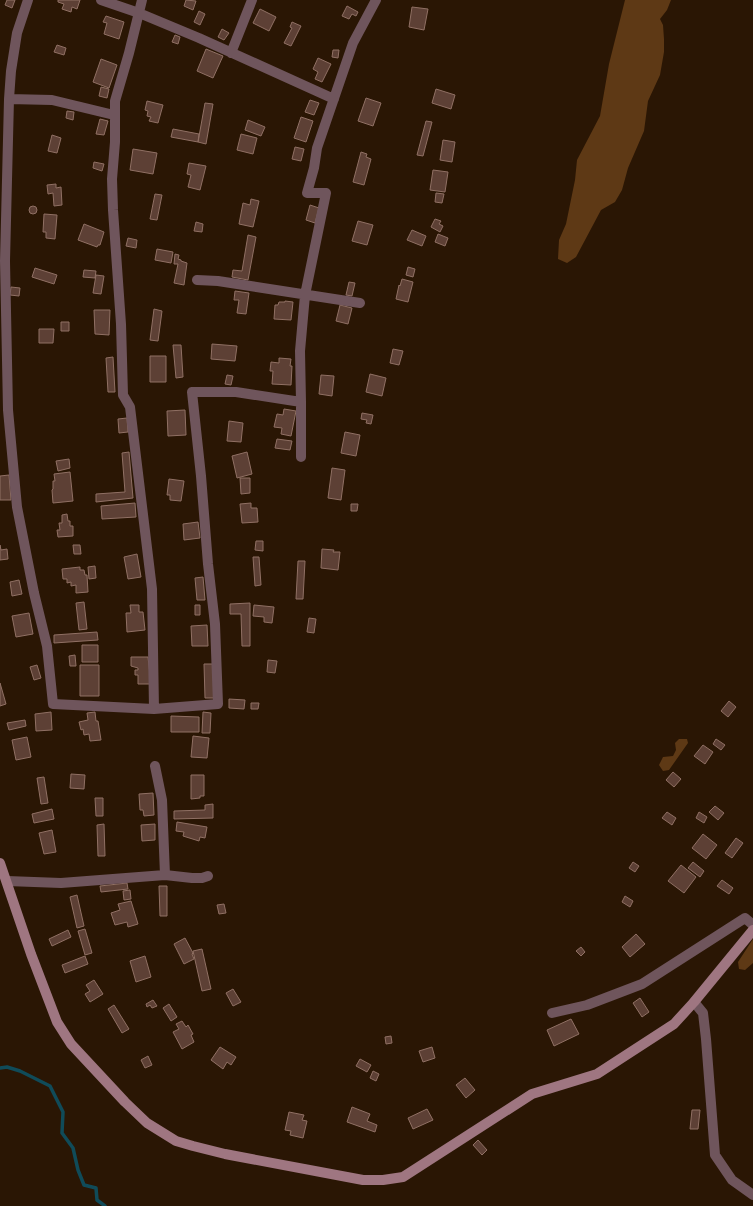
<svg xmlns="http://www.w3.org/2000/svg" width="753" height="1206" font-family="'Crimson Pro',serif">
<rect width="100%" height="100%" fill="#2a1604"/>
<!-- green -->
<path fill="#5e3915" d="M625,0h46l-4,10 -7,9 3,6 1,14v13l-4,23 -12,26 -4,30 -16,37 -6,22 -7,12 -14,8 -25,47 -9,6 -9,-4 1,-19 7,-16 9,-44 2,-20 23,-44 9,-52z
M679,739h8l1,4 -19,27 -6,1 -4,-6 4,-8 10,-1 3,-6 -1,-7z
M753,939v24l-8,7 -6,-1 -1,-7z"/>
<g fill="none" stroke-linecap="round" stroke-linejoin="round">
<!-- stream -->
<path stroke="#104b59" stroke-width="3.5" d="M0,1068l7,-1 13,4 30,15 13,26 -1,21 11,15 5,22 6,15 12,3 1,12 8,6"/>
</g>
<!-- building -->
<path fill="#5d4035" stroke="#907064" d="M7,0h8l-3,8 -7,-3z
M58,0h22l-3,9 -5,-2 -1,5 -9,-3 2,-5 -6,-2z
M186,0l10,1 -3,9 -9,-4z
M347,6l11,6 -2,4 -4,-2 -3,5 -7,-3z
M412,7l16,2 -4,21 -15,-3z
M260,9l16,8 -7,14 -16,-8z
M199,11l6,3 -5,11 -6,-3z
M106,16l18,6 -5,17 -15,-5 3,-11 -4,-1z
M292,22l9,4 -10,20 -7,-3 8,-15 -2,-1z
M222,29l7,4 -5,7 -6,-3z
M175,35l5,2 -2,7 -6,-2z
M57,45l9,3 -2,7 -10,-3z
M206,49l17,7 -10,22 -16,-7z
M333,50h6l-1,8 -6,-1z
M318,58l13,6 -9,18 -7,-3 3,-7 -5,-3z
M101,59l16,6 -8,23 -16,-6z
M101,87l8,2 -2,9 -8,-2z
M436,89l19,6 -4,14 -19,-6z
M366,98l15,5 -8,23 -15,-5z
M310,100l9,3 -5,12 -9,-3z
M147,101l16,4 -5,18 -9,-2 2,-4 -4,-1 1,-5 -3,-1z
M205,103l8,1 -7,40 -8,-2z
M67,111l7,1 -1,8 -7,-2z
M301,117l12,4 -7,21 -12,-4z
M100,119l8,2 -4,14 -8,-1z
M248,120l17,7 -4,9 -16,-6z
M426,121l6,1 -9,34 -6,-1z
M173,129l26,5 -1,8 -27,-5z
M241,134l16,4 -4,16 -16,-4z
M52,135l9,3 -4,15 -9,-2z
M443,140l12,2 -3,20 -12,-2z
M295,147l9,2 -3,12 -9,-2z
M133,149l24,4 -4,21 -23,-4z
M361,152l6,2 -1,3 5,2 -7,26 -11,-3z
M94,162l10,2 -2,7 -9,-3z
M189,163l17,3 -6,24 -12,-3 3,-12 -4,-1z
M433,170l15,2 -3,20 -15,-2z
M56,184v4l5,-1 1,18 -8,1 -1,-13 -5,1 -1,-9z
M436,193l8,1 -2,9 -7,-1z
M155,194l7,1 -5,25 -7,-1z
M251,199l8,2 -6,26 -14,-3 4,-21 7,2z
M310,205l9,3 -4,15 -9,-3z
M29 210a4 4 0 1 1 8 0a4 4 0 1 1-8 0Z
M44,214l13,1 -2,24 -9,-1v-6h-3z
M435,219l6,2 -2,3 4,2 -3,6 -9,-5z
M358,221l15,4 -6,20 -15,-4z
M196,222l7,2 -1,8 -8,-1z
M84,224l20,8 -4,13h-2l-1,2 -19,-7z
M412,230l14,6 -4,10 -15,-6z
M438,234l10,4 -3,8 -10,-4z
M248,235l8,2 -8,43 -16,-3 1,-7 9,1z
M128,238l9,2 -1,8 -10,-2z
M157,249l16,3 -2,11 -16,-3z
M175,254l4,1 -1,4 3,1v1l6,2 -3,22 -10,-2 4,-19h-4z
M408,267l7,2 -2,8 -7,-2z
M35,268l22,7 -3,9 -22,-7z
M84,270l12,1 -1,7 -12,-1z
M96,275l8,1 -3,18 -8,-1z
M402,279l11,3 -5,20 -12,-3 3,-14 1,1z
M349,282l6,1 -3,13 -6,-1z
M11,287l9,1 -1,8 -9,-1z
M235,291l14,2 -3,21 -9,-1 2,-13h-5z
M285,301l8,1 -2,18 -17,-1 1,-14h3l1,-3h6z
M340,305l12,3 -4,16 -12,-3z
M154,309l8,2 -4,30 -8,-1z
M94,310h16l-1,25 -14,-1z
M61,322h8v9h-8z
M39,329h15l-1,14h-14z
M212,344l25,2 -2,15 -24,-2z
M173,345h8l2,32 -7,1z
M393,349l10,2 -4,14 -9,-2z
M150,356h16v26h-16z
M113,357l2,35h-7l-2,-34z
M279,358l12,1 -1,7h2l-1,19 -19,-1 1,-13h-3l1,-9 8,1z
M370,374l16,4 -4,18 -16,-4z
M227,375l6,1 -2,9 -6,-1z
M321,375l13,1 -2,20 -13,-2z
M284,409l12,2 -5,25 -10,-2 1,-6 -8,-1 3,-13 6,1z
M185,410l1,25 -18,1 -1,-25z
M362,413l11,2 -2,9 -5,-1 1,-3 -6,-1z
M127,418l1,14 -9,1 -1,-14z
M229,421l14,2 -2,19 -14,-1z
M345,432l15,3 -4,21 -15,-3z
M277,439l15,2 -2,9 -15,-2z
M129,452l4,46 -37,4v-8l29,-2 -3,-39z
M247,452l5,22 -15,4 -5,-22z
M69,459l1,9 -12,3 -2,-10z
M332,468l13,2 -4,30 -13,-2z
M70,472l3,29 -20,2 -1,-13 1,-1v-8h2l-1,-7z
M9,475l2,25h-11v-24z
M240,478h10v15l-9,1z
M169,479l15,2 -3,20 -11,-1v-5h-3z
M135,503l1,14 -34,2 -1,-13z
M251,503v5h6l1,14 -16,1 -2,-19z
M351,504h7l-1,7h-6z
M67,514l1,7h2v5h3v10l-15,1 -1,-7h3l-1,-7h3v-8z
M198,522l2,16 -16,2 -1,-16z
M256,541h7v10l-8,-1z
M0,545l1,5 6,-1 1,10 -8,1z
M73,545h7l1,9h-7z
M322,549l12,1 -1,2h7l-2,18 -17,-2z
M137,554l4,23 -13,2 -4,-22z
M253,557h6l2,28 -6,1z
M298,561h7l-2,38h-7z
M95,566l1,12 -7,1 -1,-12z
M80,567v3h4l1,5h2l1,17 -12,1v-8l-5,1v-4l-4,1v-4h-4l-1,-10z
M203,577l2,23h-8l-2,-22z
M19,580l3,14 -10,2 -2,-14z
M84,602l3,27 -8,1 -3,-27z
M250,603v43h-8l-1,-32h-11v-10z
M130,605h9v7h4l2,18 -18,2 -1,-19h5z
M195,605h5v10h-5z
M254,605l20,2 -2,16 -8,-1v-5l-11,-1z
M29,613l4,21 -17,3 -4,-21z
M309,618l7,1 -2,14 -7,-1z
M207,625l1,21h-16l-1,-20z
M97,632l1,8 -44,3v-8z
M82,645h16v17h-16z
M75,655l1,11h-6l-1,-10z
M131,657h17l3,27h-13v-9h-3v-5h3v-2l-7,-2z
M268,660l9,1 -2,12 -8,-1z
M204,664h9l1,34h-9z
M37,665l4,13 -7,2 -4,-13z
M80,665h19v31h-19z
M0,683l6,21 -6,2z
M229,699l16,1 -1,9 -15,-1z
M729,701l7,6 -8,10 -7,-6z
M251,703h8l-1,6h-7z
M51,712l1,18 -16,1 -1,-17z
M95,712l1,9h2l3,19 -11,1 -1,-7 -5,1 -1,-6 -2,1 -2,-8 9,-2 -1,-7z
M203,712l8,1 -1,20h-8z
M171,716l28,1v15h-28z
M25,720l1,6 -17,4 -2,-7z
M193,736l16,2 -2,20 -16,-1z
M27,737l4,20 -15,3 -4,-20z
M716,739l9,6 -4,5 -8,-6z
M703,745l10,7 -8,12 -11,-8z
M673,772l8,7 -7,8 -8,-7z
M71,774l14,1 -1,14 -14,-1z
M191,775h13v21h-4v2l-9,1z
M44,777l4,26 -7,1 -4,-26z
M153,793l1,22 -10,1 -1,-6h-3l-1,-16z
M95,798h8v18h-7z
M213,804v14l-39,1v-8l31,-1v-5z
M715,806l9,7 -6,7 -9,-8z
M52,809l2,10 -20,4 -2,-9z
M667,812l9,6 -4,7 -10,-7z
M699,812l8,5 -3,6 -8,-5z
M177,822l30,5 -2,11 -5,-1 -1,4 -16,-5 1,-4 -8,-1z
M104,824l1,32h-7l-1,-31z
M155,824v16l-13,1 -1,-16z
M52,830l4,22 -12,2 -5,-21z
M703,834l14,11 -11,14 -14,-11z
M736,838l7,5 -11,15 -7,-5z
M633,862l6,4 -4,6 -6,-4z
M693,862l11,9 -4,6 -12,-9z
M681,865l15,12 -12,16 -16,-12z
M722,880l11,8 -4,6 -12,-8z
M127,883l1,6 -27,3 -1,-6z
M159,886h8v30h-7z
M130,890l1,9 -7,1 -1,-9z
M77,895l7,31 -7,2 -7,-31z
M625,896l8,5 -3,6 -8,-5z
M131,901l7,23 -10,3 -1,-5 -12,3 -4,-12 9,-3 -2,-6z
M224,904l2,9 -7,1 -2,-9z
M85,929l7,24 -7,2 -7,-24z
M68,930l3,7 -19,9 -3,-7z
M636,934l9,10 -15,13 -8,-10z
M185,938l8,15 -1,1 2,5 -10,5 -10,-20z
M581,947l4,5 -4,4 -5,-5z
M202,949l9,40 -9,2 -9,-40z
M85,956l3,8 -23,9 -3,-8z
M145,956l6,21 -15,5 -6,-21z
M94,980l9,14 -13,8 -5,-8 5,-3 -4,-6z
M233,989l8,13 -8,4 -7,-13z
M640,998l9,14 -7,5 -9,-14z
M153,1000l4,6 -5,2 -2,-3 -3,2 -1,-3z
M169,1004l8,13 -6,4 -8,-13z
M114,1005l15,24 -7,4 -14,-24z
M571,1019l8,15 -25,12 -7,-16z
M182,1021l4,6 2,-2 5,9 -2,1 3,7 -12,7 -9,-17 6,-3 -3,-5z
M391,1036l1,7 -6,1 -1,-7z
M220,1047l16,10 -5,8 -4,-3 -4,7 -12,-9z
M432,1047l3,11 -12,4 -4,-11z
M148,1056l4,9 -7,3 -4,-8z
M360,1059l11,6 -4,7 -11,-6z
M373,1071l6,3 -3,7 -6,-3z
M465,1078l10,12 -9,8 -10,-13z
M352,1107l18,7 -3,7 10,4 -2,7 -28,-10z
M427,1109l6,11 -20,9 -5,-11z
M692,1110h8l-2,19h-8z
M289,1112l15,3 -2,5 5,1 -4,17 -13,-3 1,-4 -6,-1z
M478,1140l9,10 -5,5 -9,-10z"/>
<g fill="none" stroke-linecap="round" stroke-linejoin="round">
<!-- street -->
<path stroke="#6f555c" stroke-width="10" d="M28,0l-11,33 -6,38 -2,28 -4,162 3,149 9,97 17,86 13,53 6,58 101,5 64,-5 -3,-80 -7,-60 -7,-88 -9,-84h44l65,10 -1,-51 5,-56 21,-102h-19l7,-25 3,-20 36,-105 23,-43
M101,0l38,13 60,25 135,61
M142,0l-13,53 -14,48v41l-3,37 1,31 8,114 2,71 7,12 22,182 2,120
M231,53l21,-53
M9,99l43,1 62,15
M197,280l21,1 142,22
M301,457v-55
M155,766l7,34 3,75
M7,881l54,2 104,-8 27,3h10l6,-2
M694,1002l9,11 3,26 9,116 17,25 21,15
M552,1013l35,-8 55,-21 103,-66 8,7"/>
<!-- secondary -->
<path stroke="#9f7681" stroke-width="10" d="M0,863l31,91 26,68 14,22 54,58 22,21 29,18 17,5 32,8 138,26h20l20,-3 129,-83 65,-20 77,-50 20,-22 59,-72"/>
</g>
</svg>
